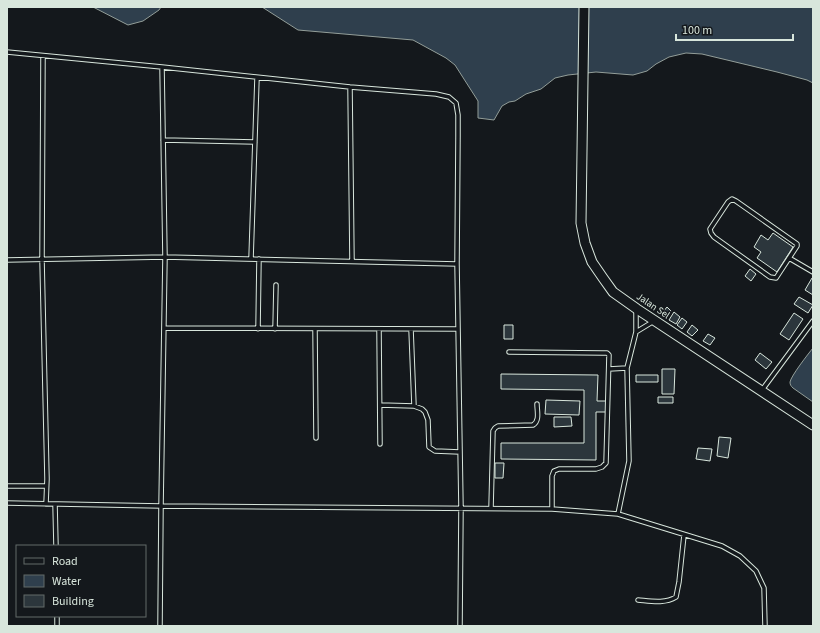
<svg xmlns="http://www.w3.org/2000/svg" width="820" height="633" font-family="'Source Sans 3',sans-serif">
<rect width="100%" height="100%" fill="#14181c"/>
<!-- water -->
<path fill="#2f3f4d" stroke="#939e99" d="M93,7h68l-2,3 -16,11 -15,4z
M262,7h551v76l-6,-3 -30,-8 -75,-18 -16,-1 -17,4 -13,7 -9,7 -14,4 -37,-3 -28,3 -13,3 -14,11 -15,5 -11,7 -6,1 -7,4 -8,14 -16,-2v-17l-23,-36 -9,-7 -33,-18 -115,-10z
M813,348v54l-20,-14c-2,-2 -3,-3 -3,-6 1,-6 18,-28 23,-34z"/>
<!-- building -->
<path fill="#2c363c" stroke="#d8e6dc" d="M773,233l20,14 -16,25 -20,-14 4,-6 -7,-5 7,-12 7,5z
M750,269l6,5 -5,7 -6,-5z
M812,278l1,1v16l-8,-5z
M799,297l14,8 -5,8 -14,-9z
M667,307l4,4 -4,5 -4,-4z
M674,312l6,5 -4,7 -7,-4z
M794,313l9,6 -14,21 -9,-6z
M682,318l5,4 -5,7 -5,-4z
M504,325h9v14h-9z
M692,325l6,5 -6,6 -5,-4z
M708,334l7,4 -5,7 -7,-4z
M760,353l12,9 -6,7 -11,-9z
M662,369h13l-1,25h-12z
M501,374l97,1 -1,26h10v11h-11v48l-95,-1v-16h83v-53l-83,-1z
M636,375h22v7h-22z
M658,397h15v6h-15z
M546,400l34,1 -1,14 -34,-1z
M554,417h17l1,9 -18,1z
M719,437l12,1 -3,20 -11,-2z
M698,448l14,1 -2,12 -14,-2z
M495,463h9l-1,15h-8z"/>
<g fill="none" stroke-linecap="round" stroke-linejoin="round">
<defs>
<path id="service" d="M7,52l155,15 188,20 86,7 13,3 7,6 2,12v21l-1,128 4,244 -1,118
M43,56l-1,204 5,219 -1,25
M350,87l2,174
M163,140l92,2
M732,199l4,2 61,43v2l-21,32 -6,-1 -56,-40 -3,-4 -1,-4 18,-27z
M789,258l24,14
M251,259l6,-181
M7,260l158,-3 292,7
M164,328l294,1
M258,329l1,-70
M275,329l1,-44
M315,329l1,109
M379,329l1,115
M411,329l3,77
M636,332l18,-11
M509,352l94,1h4l2,2 -3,108 -4,4 -6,2h-37l-5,2 -2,5v33
M609,369l18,-1
M762,390l51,-69
M380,405l34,1 8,3 3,3 3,8 1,27 6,4 25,1
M7,486h39
M7,503l154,3 391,3 66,5 104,32 18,10 16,15 8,17 1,38
M55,504l1,42
M491,508l2,-77 2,-3 3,-2 35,-1c7,-4 4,-14 4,-21
M618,514l11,-53 -2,-93 9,-36v-23
M638,600c12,1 27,4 38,-3l3,-15 5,-47
M57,616v10
M160,626l1,-120 4,-249 -3,-190"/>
<path id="tertiary" d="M584,7l-3,216 4,20 7,19 11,16 10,14 24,17 176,116"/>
</defs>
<!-- service casing -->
<use href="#service" stroke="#d8e6dc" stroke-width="5.5"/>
<!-- tertiary casing -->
<use href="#tertiary" stroke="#d8e6dc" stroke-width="11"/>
<!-- service -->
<use href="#service" stroke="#14181c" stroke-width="3.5"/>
<!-- tertiary -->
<use href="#tertiary" stroke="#14181c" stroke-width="9"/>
</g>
<g text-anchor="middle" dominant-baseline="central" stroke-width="3" stroke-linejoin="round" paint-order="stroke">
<!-- street labels -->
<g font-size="10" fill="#d8e6dc" stroke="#14181c">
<text transform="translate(653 306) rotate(34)">Jalan Sel</text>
</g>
</g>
<!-- border -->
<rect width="820" height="633" fill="none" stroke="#d8e6dc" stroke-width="16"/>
<!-- legend -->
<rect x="16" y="545" width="130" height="72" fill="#14181c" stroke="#626a69"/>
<rect x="24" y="558" width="20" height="6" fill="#14181c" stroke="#626a69"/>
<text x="52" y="565" font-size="12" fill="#d8e6dc">Road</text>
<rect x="24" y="575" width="20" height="12" fill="#2f3f4d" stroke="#626a69"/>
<text x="52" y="585" font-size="12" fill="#d8e6dc">Water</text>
<rect x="24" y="595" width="20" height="12" fill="#2c363c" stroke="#626a69"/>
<text x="52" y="605" font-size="12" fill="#d8e6dc">Building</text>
<!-- scale -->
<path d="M676 34v6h117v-6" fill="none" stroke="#d8e6dc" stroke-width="2"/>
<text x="682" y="34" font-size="12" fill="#d8e6dc" stroke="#14181c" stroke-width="3" paint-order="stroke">100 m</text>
</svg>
